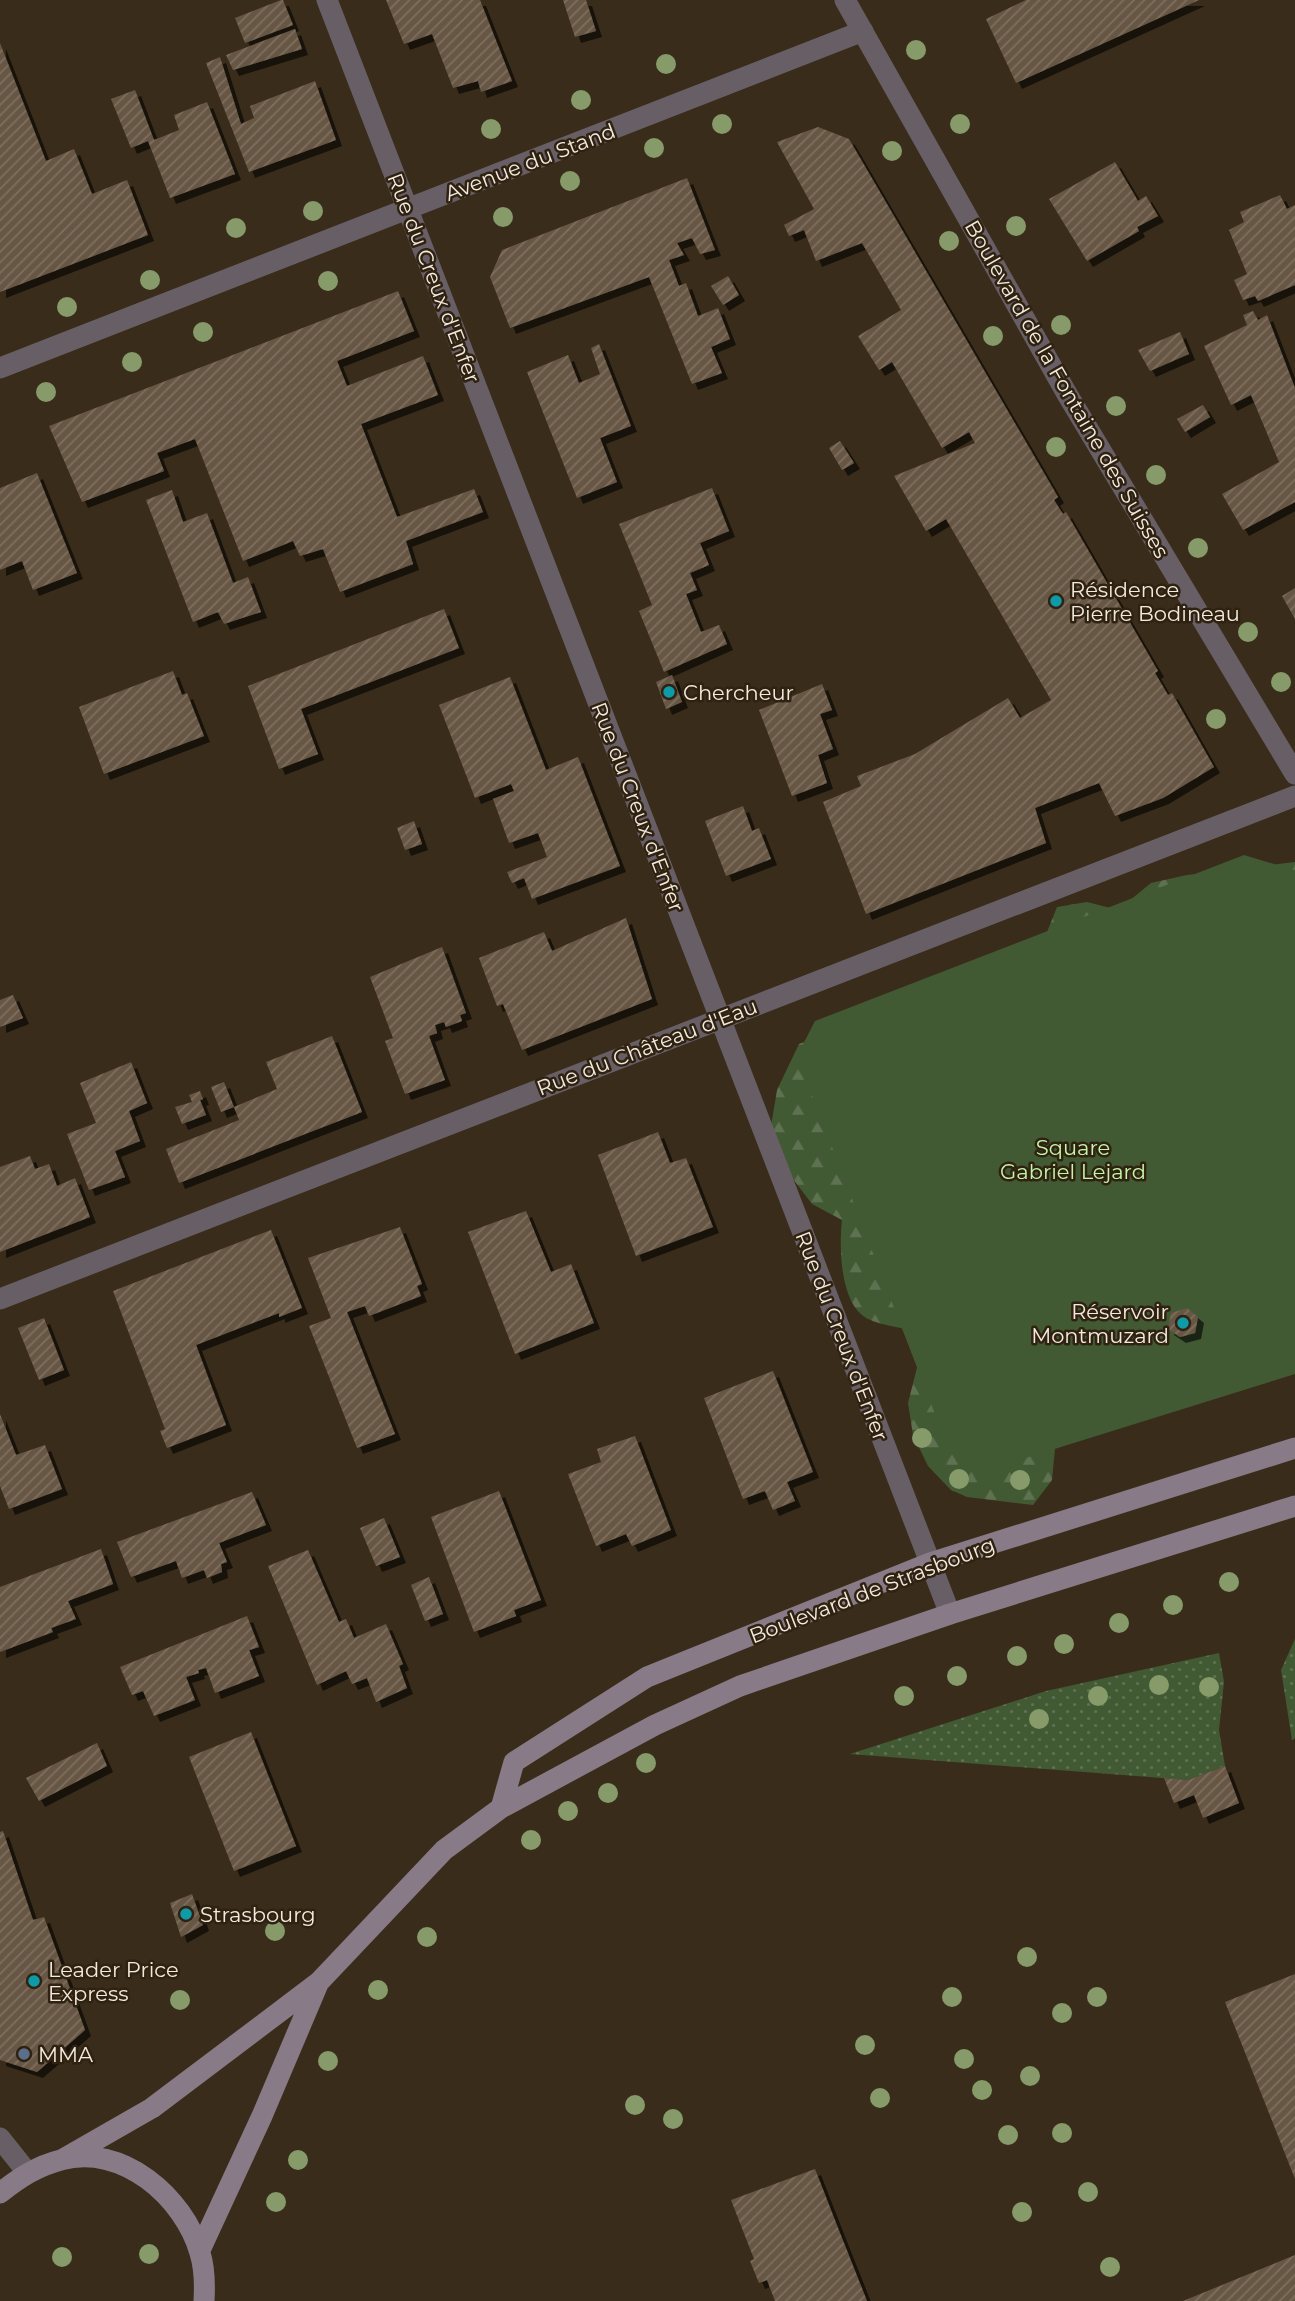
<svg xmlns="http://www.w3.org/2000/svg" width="1295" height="2301" font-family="Montserrat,sans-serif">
<defs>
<pattern id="grass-dots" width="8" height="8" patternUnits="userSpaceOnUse" patternTransform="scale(1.75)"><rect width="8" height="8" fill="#425a34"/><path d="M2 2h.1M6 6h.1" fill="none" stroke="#5e7251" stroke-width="1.8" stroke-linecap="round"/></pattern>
<pattern id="forest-firs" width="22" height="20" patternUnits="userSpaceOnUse" patternTransform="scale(1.75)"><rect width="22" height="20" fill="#425a34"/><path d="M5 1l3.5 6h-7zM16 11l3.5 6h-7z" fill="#5e7251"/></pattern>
<pattern id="building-hatch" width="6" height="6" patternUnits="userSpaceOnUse" patternTransform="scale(1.75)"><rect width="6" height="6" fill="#675744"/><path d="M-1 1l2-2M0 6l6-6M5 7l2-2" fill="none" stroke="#7d6f5f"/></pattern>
<filter id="shadow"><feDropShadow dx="6" dy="6" stdDeviation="0" flood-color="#0009"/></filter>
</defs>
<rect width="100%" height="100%" fill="#3a2c1a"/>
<!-- grass -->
<path fill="url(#grass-dots)" d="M1295,1639v99l-3,2 -11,-70z
M1219,1653l5,29 -5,48 6,36 -37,14 -338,-26 196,-63z"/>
<!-- forest -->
<path fill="url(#forest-firs)" d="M1295,862v225l-240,361 -3,32 -19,25 -66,-8 -16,-7 -23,-24 -15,-31 -5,-32 13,-51 -6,-21c-15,-4 -41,-6 -53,-16 -22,-18 -23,-69 -20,-95l-30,-16 -32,-42 -9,-36 6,-36 22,-46 242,-97 16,-40 30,-5 31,8 33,-27 36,-8z"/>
<!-- green -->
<path fill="#425a34" d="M1244,855l30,9 21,37v473l-308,96 -37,-17 -153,-397 18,-35z"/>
<!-- building -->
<path fill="url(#building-hatch)" filter="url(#shadow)" d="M281,0h2l10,25 -48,18 -10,-25z
M386,0h94l32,81 -31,11 -3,-11 -25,7 -21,-54 -28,10z
M563,0h23l10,31 -21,6z
M1026,0h173l-183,83 -30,-64z
M295,29l7,20 -69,21 -7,-15z
M0,43l46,118 28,-12 18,45 35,-14 21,55 -148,57z
M220,57l21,67 13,-6 -4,-12 65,-25 21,59 -87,32 -43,-109z
M135,90l19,50 25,-10 -5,-15 33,-13 28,72 -65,24 -22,-57 -17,7 -20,-49z
M818,127l31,12 209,358 -4,3 9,14 3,-2 92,159 -3,2 13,22 4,-2 42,74 -51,31 -48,18 -16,-33 -64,25 11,35 -180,71 -43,-112 38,-16 -4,-10 58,-22 93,-56 12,20 31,-18 -105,-181 -20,12 -32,-55 81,-33 -6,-11 -27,16 -50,-86 -13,8 -21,-34 43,-26 -39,-67 -46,18 -12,-31 -15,6 -5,-11 30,-16 -37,-67z
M1115,162l23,39 8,-5 12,20 -21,11 2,4 -52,30 -38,-62z
M687,178l28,72 -15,4 -8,-16 -15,5 7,12 -15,5 10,26 7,-3 12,33 20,-8 12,31 -19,8 11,26 -30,11 -43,-107 -139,51 -20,-51 12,-27z
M1280,195l7,14 8,-4v80l-37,16 -3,-5 -12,4 -9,-20 13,-6 -18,-44 15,-8 -4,-10z
M728,276l11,19 -16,10 -12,-19z
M398,291l16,40 -77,30 10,25 76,-30 15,39 -77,29 28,72 8,21 77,-28 9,23 -77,29 7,23 -73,28 -17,-43 -23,7 -7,-15 -50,20 -48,-122 -38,14 7,18 -82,31 -33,-76z
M1253,311l5,9 9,-5 28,73v114l-52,28 -21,-36 57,-32 -28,-67 -20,10 -27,-59 43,-21 -4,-10z
M1180,332l9,22 -39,17 -12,-21z
M599,344l32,82 -31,12 17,44 -40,16 -50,-126 41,-17 11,28 21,-9 -9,-26z
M1203,405l7,12 -25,15 -8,-13z
M840,441l14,22 -12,7 -13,-22z
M37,473l40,100 -44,17 -11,-29 -22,9v-82z
M712,488l17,43 -29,12 9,22 -19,8 7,17 -11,4 15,38 18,-7 8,19 -63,28 -25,-61 13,-6 -33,-81z
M172,490l11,32 24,-9 26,70 15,-6 13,35 -37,12 -6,-12 -25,10 -47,-122z
M1295,588v31l-13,-23z
M444,609l15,39 -158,61 17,45 -39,15 -31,-83z
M173,671l9,24 5,-2 17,43 -100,38 -25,-67z
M672,675l10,27 -16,7 -10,-27z
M510,677l36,93 32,-13 42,109 -88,33 -8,-21 -12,5 -5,-11 40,-15 -9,-24 -29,10 -16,-44 21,-8 -3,-7 -36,14 -36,-93z
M822,684l10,26 -12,4 13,35 -15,6 9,28 -35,13 -33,-86z
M743,806l9,25 7,-3 12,31 -45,17 -21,-55z
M414,821l8,23 -17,6 -8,-22z
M626,918l26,81 -130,51 -19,-46 -6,2 -18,-48 65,-26 8,19z
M442,947l24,66 -6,2 2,6 -16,6 -2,-5 -9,3 2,8 -8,3 16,44 -40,14 -20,-53 8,-3 -23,-61z
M13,995l10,23 -23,9v-27z
M332,1036l30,76 -183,71 -13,-34 73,-29 -5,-13 -13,5 -10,-25 13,-5 10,25 43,-18 -11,-27z
M131,1062l16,41 -18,8 11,30 -25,10 10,26 -36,13 -22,-56 29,-11 -16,-40z
M200,1091l3,8 -3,1 6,15 -24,9 -7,-17 17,-5 -3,-7z
M658,1132l12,31 16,-5 27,69 -77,29 -38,-101z
M30,1156l5,13 14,-5 8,22 18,-8 15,39 -90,35v-85z
M526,1211l25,61 20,-8 23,59 -79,31 -47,-122z
M400,1227l22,57 -5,2 4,10 -52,20 -4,-10 -18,6 48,122 -38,14 -48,-122 22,-8 -23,-60z
M271,1230l31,78 -23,9v-4l-83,32 30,80 -59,23 -7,-17 5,-2 -52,-138z
M1187,1308l11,9 -3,16 -15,4 -12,-8 3,-16z
M44,1318l20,52 -25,10 -21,-52z
M773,1371l40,101 -26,10 8,19 -22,9 -8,-19 -22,8 -39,-101z
M0,1414l16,41 29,-10 17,44 -53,20 -9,-23z
M635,1436l36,94 -39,16 -6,-12 -30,12 -28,-72 33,-12 -4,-13z
M499,1491l42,109 -27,10 2,6 -42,16 -43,-115z
M252,1492l14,33 -47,18 8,19 -6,2 1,8 -15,6 -3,-8 -22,8 -6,-17 -45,16 -14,-35z
M384,1518l16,39 -24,9 -16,-38z
M101,1549l12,35 -45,17 8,18 -25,9 2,4 -53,20v-65z
M308,1550l31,72 7,-3 8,19 32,-14 17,40 -4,2 8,22 -31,14 -9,-24 -15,6 -6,-13 -29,14 -49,-119z
M429,1577l14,37 -18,7 -14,-36z
M247,1616l12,31 -10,3 10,26 -44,17 -9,-25 -8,2 1,3 -13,4 9,23 -41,16 -11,-25 -11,4 -12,-28z
M251,1732l45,114 -62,25 -45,-114z
M97,1743l10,23 -68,35 -13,-23z
M1225,1766l14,37 -36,15 -9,-23 -20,8 -10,-25 24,2z
M3,1831l30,89 11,-3 41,113 -48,42 -37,-12v-228z
M192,1894l11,31 -22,12 -11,-34z
M1295,1974v205l-70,-177z
M815,2169l23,59 29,73h-92l-8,-21 -8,3 -9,-22 4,-2 -23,-59z
M1295,2255v46h-112z"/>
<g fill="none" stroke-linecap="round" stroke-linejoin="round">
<!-- street -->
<path stroke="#685f66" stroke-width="21" d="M327,0l623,1614
M845,0l222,394 228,380
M0,368l863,-337
M0,1299l1295,-503
M0,2138l27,34"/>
<!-- secondary -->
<path stroke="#887a86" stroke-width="21" d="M501,1808l13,-46 133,-85 283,-114 365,-115
M63,2159l89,-51 167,-126 125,-132 57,-42 154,-83 85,-39 210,-72 345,-108
M0,2193c19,-15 37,-27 61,-33 61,-17 123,37 139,93 5,16 5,31 4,48
M200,2250l62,-134 56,-132"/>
</g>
<!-- trees -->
<g fill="#869b69">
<circle cx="916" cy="50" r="10"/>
<circle cx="666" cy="64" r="10"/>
<circle cx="581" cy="100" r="10"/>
<circle cx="722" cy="124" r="10"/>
<circle cx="960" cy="124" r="10"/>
<circle cx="491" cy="129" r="10"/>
<circle cx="654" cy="148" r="10"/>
<circle cx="892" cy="151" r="10"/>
<circle cx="570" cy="181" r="10"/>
<circle cx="313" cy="211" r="10"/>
<circle cx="503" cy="217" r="10"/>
<circle cx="1016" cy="226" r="10"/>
<circle cx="236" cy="228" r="10"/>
<circle cx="949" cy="241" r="10"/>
<circle cx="150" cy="280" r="10"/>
<circle cx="328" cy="281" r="10"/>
<circle cx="67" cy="307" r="10"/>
<circle cx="1061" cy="325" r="10"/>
<circle cx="203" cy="332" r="10"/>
<circle cx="993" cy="336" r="10"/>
<circle cx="132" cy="362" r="10"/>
<circle cx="46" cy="392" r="10"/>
<circle cx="1116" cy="406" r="10"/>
<circle cx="1056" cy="447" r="10"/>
<circle cx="1156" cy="475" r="10"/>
<circle cx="1198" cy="548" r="10"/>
<circle cx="1248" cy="632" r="10"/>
<circle cx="1281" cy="682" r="10"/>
<circle cx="1216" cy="719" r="10"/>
<circle cx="922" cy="1438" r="10"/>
<circle cx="959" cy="1479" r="10"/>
<circle cx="1020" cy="1480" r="10"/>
<circle cx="1229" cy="1582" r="10"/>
<circle cx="1173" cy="1605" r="10"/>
<circle cx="1119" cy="1623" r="10"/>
<circle cx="1064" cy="1644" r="10"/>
<circle cx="1017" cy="1656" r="10"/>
<circle cx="957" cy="1676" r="10"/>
<circle cx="1159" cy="1685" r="10"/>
<circle cx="1209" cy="1687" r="10"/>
<circle cx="904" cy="1696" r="10"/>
<circle cx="1098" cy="1696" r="10"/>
<circle cx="1039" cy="1719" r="10"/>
<circle cx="646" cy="1763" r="10"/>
<circle cx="608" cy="1793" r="10"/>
<circle cx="568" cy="1811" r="10"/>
<circle cx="531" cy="1840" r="10"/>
<circle cx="275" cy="1931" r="10"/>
<circle cx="427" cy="1937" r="10"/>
<circle cx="1027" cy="1957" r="10"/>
<circle cx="378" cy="1990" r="10"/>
<circle cx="952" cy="1997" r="10"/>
<circle cx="1097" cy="1997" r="10"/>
<circle cx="180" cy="2000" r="10"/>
<circle cx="1062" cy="2013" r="10"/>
<circle cx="865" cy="2045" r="10"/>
<circle cx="964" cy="2059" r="10"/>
<circle cx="328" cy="2061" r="10"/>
<circle cx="1030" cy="2076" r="10"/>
<circle cx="982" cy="2090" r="10"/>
<circle cx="880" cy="2098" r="10"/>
<circle cx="635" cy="2105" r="10"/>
<circle cx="673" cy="2119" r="10"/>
<circle cx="1062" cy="2133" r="10"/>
<circle cx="1008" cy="2135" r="10"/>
<circle cx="298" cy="2160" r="10"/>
<circle cx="1088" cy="2192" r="10"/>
<circle cx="276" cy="2202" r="10"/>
<circle cx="1022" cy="2212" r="10"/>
<circle cx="149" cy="2254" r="10"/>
<circle cx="62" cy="2257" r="10"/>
<circle cx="1110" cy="2267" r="10"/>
</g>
<!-- markers -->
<g fill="#0f9aa8" stroke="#2f2210" stroke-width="2.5">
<circle cx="1056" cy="601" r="7"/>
<circle cx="669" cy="692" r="7"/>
<circle cx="1183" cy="1323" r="7"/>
<circle cx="186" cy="1914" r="7"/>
<circle cx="34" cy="1981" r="7"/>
</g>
<circle fill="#5c6f8a" stroke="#2f2210" stroke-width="2.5" cx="24" cy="2054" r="7"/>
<g text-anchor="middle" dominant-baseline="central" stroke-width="5" stroke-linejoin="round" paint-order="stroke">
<!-- street labels -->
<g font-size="21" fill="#f3eadf" stroke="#2f2210">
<text transform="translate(530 162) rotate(-21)">Avenue du Stand</text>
<text transform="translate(434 278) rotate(69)">Rue du Creux d'Enfer</text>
<text transform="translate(1067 389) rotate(60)">Boulevard de la Fontaine des Suisses</text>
<text transform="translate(638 807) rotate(69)">Rue du Creux d'Enfer</text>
<text transform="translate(647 1047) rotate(-21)">Rue du Château d'Eau</text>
<text transform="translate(842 1336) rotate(69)">Rue du Creux d'Enfer</text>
<text transform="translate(872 1590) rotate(-21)">Boulevard de Strasbourg</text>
</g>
<!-- poi labels -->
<g font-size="21" fill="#f3eadf" stroke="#2f2210" text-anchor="start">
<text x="1070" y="589">Résidence<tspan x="1070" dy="24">Pierre Bodineau</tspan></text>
<text x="683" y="692">Chercheur</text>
<text x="1169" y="1311" text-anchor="end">Réservoir<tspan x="1169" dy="24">Montmuzard</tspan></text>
<text x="200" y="1914">Strasbourg</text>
<text x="48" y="1969">Leader Price<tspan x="48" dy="24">Express</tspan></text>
<text x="38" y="2054">MMA</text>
</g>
<!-- park labels -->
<g font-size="21" fill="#c4f5a9" stroke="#2f2210">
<text x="1073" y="1147">Square<tspan x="1073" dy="24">Gabriel Lejard</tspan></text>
</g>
</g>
</svg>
